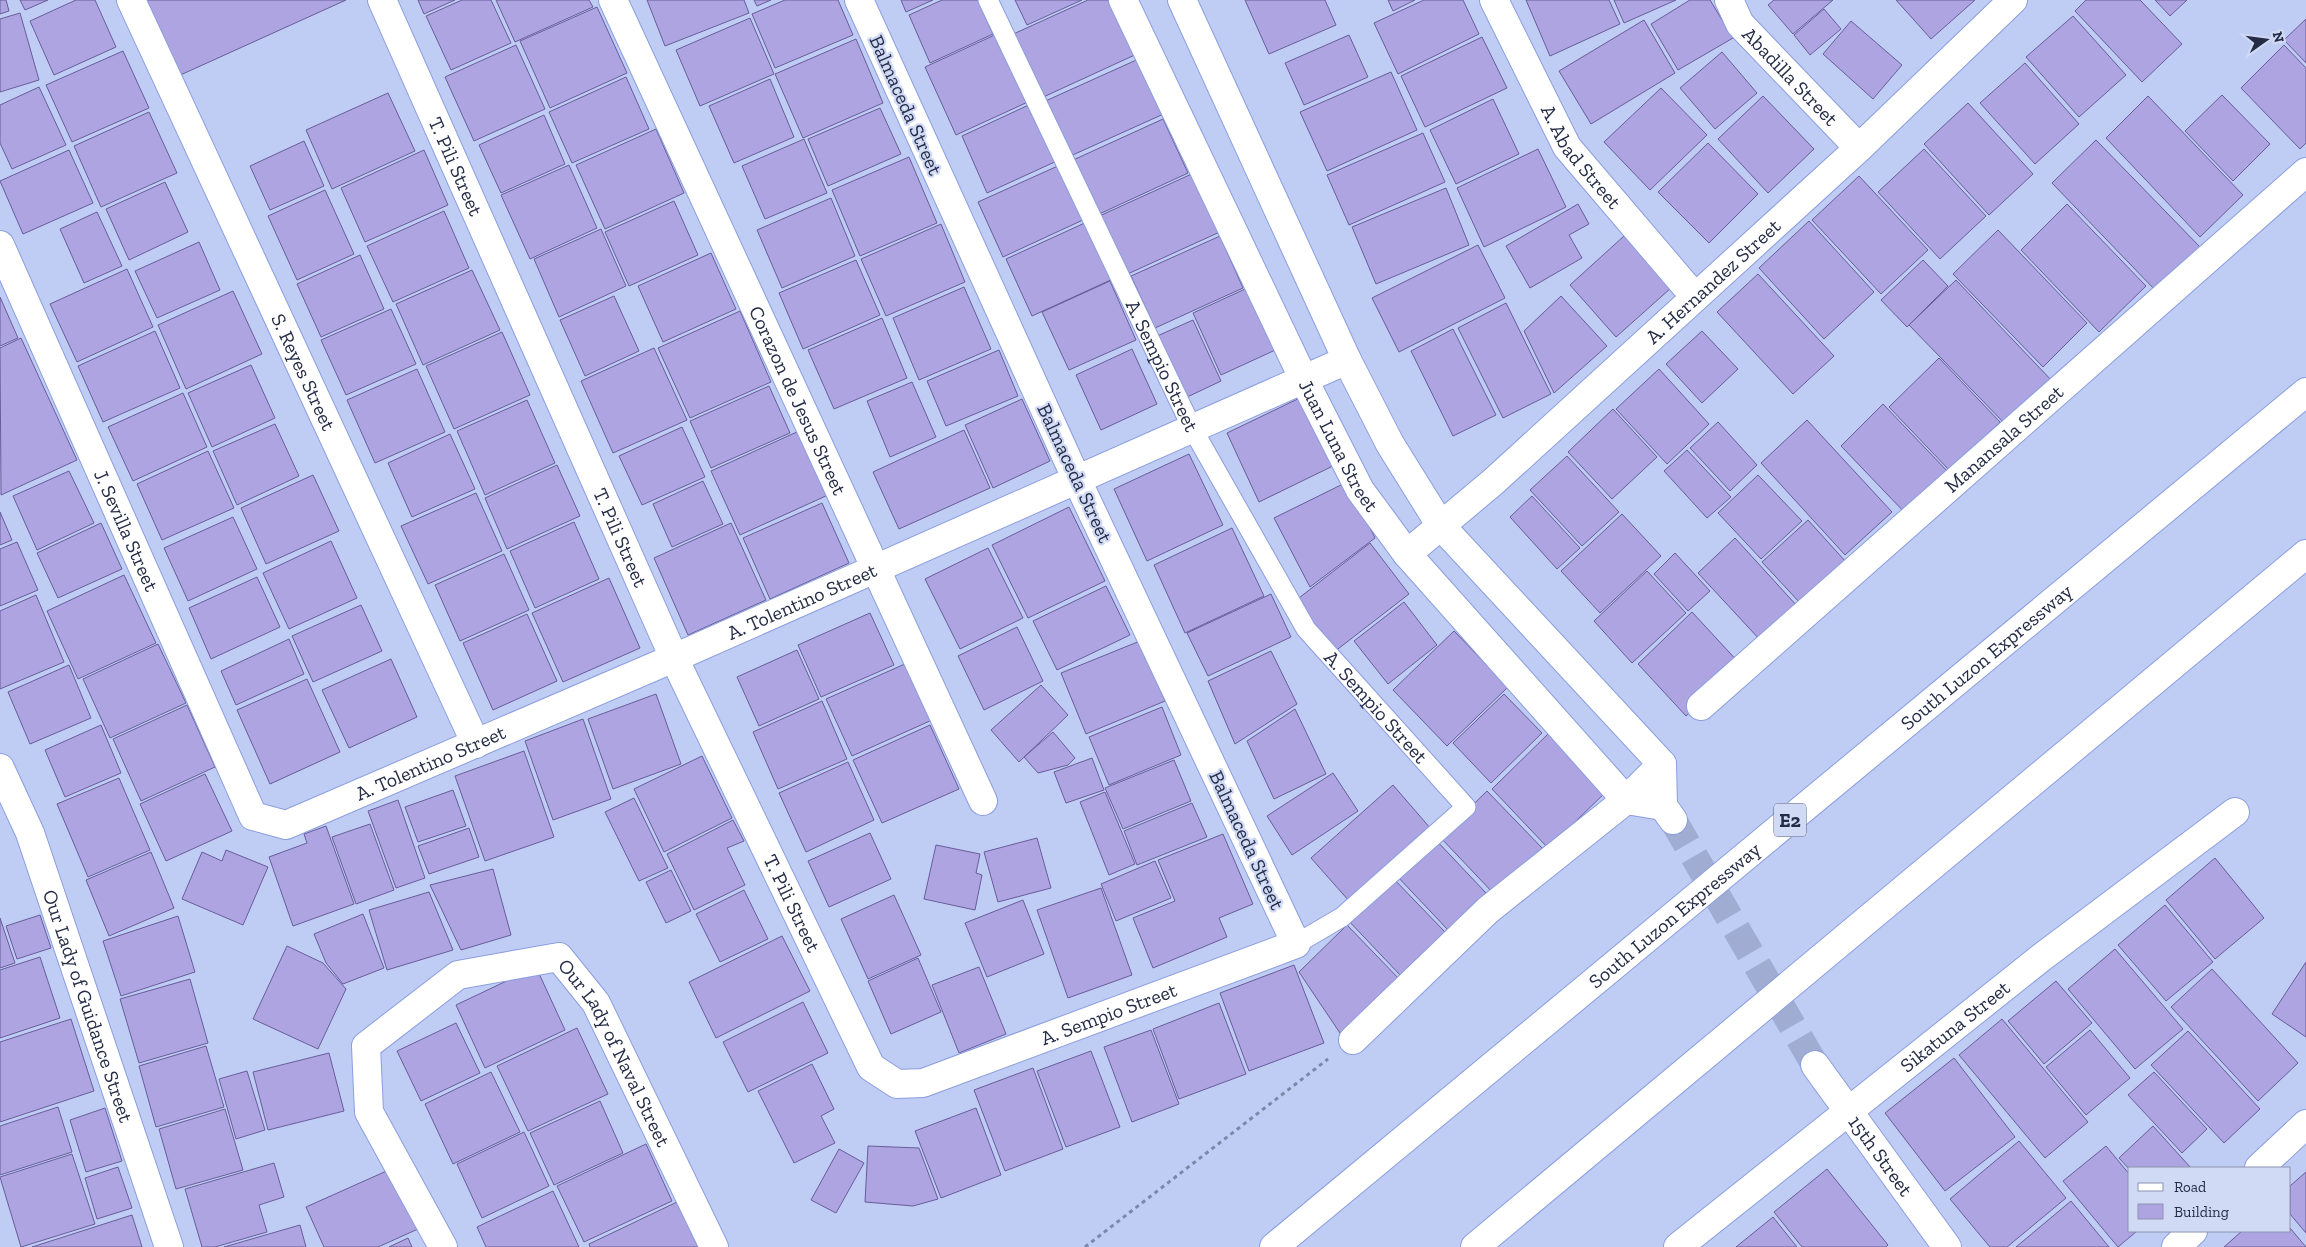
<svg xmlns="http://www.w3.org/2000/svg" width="2306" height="1247" font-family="'Zilla Slab',serif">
<rect width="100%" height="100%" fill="#bfccf4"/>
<!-- building -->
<path fill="#ada4e1" stroke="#685d9a" d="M0,0h6l3,11 -9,3z
M20,0h28l-23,10z
M76,0h19l21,47 -62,28 -24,-54z
M142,0h204l-170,77z
M418,0h37l-31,14z
M462,0h29l20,43 -60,27 -25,-54z
M496,0h93l4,7 -78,35z
M647,0h97l5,13 -84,33z
M754,0h17l-14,6z
M785,0h53l15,35 -78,33 -23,-54z
M901,0h32l-27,12z
M942,0h36l15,34 -63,29 -21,-48z
M1015,0h67l-55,25z
M1088,0h27l24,53 -100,46 -30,-63z
M1245,0h80l11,25 -67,29z
M1388,0h27l-22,11z
M1424,0h39l16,34 -81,40 -24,-51z
M1526,0h83l11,24 -70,32z
M1614,0h62l-52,23z
M1690,0h20l23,38 -55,32 -27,-46z
M1774,0h59l-40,34 -25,-29z
M1896,0h79l-44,39z
M2086,0h54l42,44 -40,38 -67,-71z
M2155,0h32l-17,16z
M597,7l30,66 -77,35 -30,-67z
M1824,9l17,20 -31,26 -16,-20z
M20,13l19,67 -39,12v-73z
M2073,16l53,59 -47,42 -53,-60z
M750,18l24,56 -74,32 -24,-56z
M2306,19v44l-22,-23z
M1644,20l31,53 -84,51 -32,-53z
M1851,21l51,44 -29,34 -50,-45z
M999,33l31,68 -74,34 -31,-68z
M1349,35l19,42 -64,28 -19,-42z
M1482,37l25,51 -82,39 -24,-51z
M856,39l27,64 -80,35 -28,-64z
M516,45l29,64 -71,32 -29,-64z
M2284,45l22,23v75l-6,6 -59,-61z
M123,51l26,57 -77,34 -26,-57z
M1722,52l35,41 -42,36 -35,-41z
M1143,57l25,55 -102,46 -25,-55z
M2025,63l54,61 -44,40 -55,-61z
M1391,72l26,58 -90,41 -27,-59z
M626,77l23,52 -77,34 -23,-51z
M770,79l24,58 -60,26 -25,-57z
M39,87l27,58 -54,24 -12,-26v-38z
M1661,88l46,47 -57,55 -46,-48z
M388,93l27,58 -83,38 -26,-59z
M2222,95l48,49 -37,37 -48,-50z
M1763,96l51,53 -46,44 -50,-54z
M2148,96l95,99 -43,42 -94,-99z
M1493,99l26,55 -63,30 -26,-54z
M1033,103l26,57 -72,33 -25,-57z
M1968,103l65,71 -44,41 -65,-71z
M880,108l21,46 -73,32 -20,-47z
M149,112l28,61 -76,34 -27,-61z
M544,115l21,49 -64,29 -22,-48z
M1163,119l25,54 -93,43 -24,-55z
M656,129l28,64 -79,36 -29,-64z
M1423,133l22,49 -96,43 -22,-50z
M804,139l23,54 -62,26 -23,-53z
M2096,140l105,108 -45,43 -104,-108z
M304,141l20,45 -54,24 -20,-44z
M1708,143l50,51 -49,49 -51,-51z
M1538,149l28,58 -82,40 -27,-59z
M1924,149l62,67 -46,43 -62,-67z
M69,150l24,53 -70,31 -23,-53z
M424,150l24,55 -83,37 -24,-54z
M909,157l28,66 -77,33 -28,-66z
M569,165l28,63 -67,31 -29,-64z
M1060,165l25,54 -82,38 -25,-55z
M1196,172l26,59 -101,46 -26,-59z
M1859,176l69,74 -47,44 -69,-74z
M165,182l23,50 -59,28 -23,-51z
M1446,188l23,57 -93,39 -24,-57z
M325,190l29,64 -57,26 -29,-64z
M831,198l24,58 -73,32 -25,-58z
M674,201l24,54 -69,31 -24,-54z
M1578,204l11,20 -20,11 13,23 -52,30 -24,-42z
M2067,204l79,82 -47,46 -78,-82z
M444,211l25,57 -76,34 -26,-56z
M97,212l25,54 -38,17 -24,-54z
M1089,221l26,57 -83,38 -26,-57z
M1809,221l65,71 -50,47 -65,-71z
M941,224l24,58 -79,34 -25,-57z
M601,229l25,57 -67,31 -25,-58z
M1998,230l89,93 -44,44 -90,-93z
M1220,236l23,52 -88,40 -24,-52z
M1624,236l47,52 -55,49 -46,-52z
M199,242l21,48 -63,28 -22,-47z
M1478,245l27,53 -106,54 -27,-54z
M711,253l25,56 -73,33 -25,-56z
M360,255l24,54 -63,28 -24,-53z
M856,260l24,55 -77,34 -24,-56z
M1923,260l25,26 -41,41 -26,-27z
M127,269l26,58 -76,35 -27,-58z
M472,270l28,60 -77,35 -27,-61z
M1758,274l76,82 -41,38 -76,-82z
M1956,280l98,103 -46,44 -99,-102z
M1110,281l26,59 -67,30 -27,-58z
M1256,284l28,62 -63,29 -28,-62z
M964,287l27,62 -72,31 -26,-62z
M233,291l29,63 -76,35 -28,-64z
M614,296l25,55 -54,25 -25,-56z
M1561,296l46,50 -53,47 -30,-62z
M0,297l18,41 -18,8z
M1506,303l45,91 -48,24 -45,-90z
M391,309l25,55 -70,31 -25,-55z
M740,311l31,71 -81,36 -32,-70z
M882,318l25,60 -73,31 -26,-59z
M1193,320l28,61 -38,18 -28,-62z
M1453,329l43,86 -43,21 -42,-85z
M155,331l25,57 -77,34 -25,-56z
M1702,331l36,38 -36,34 -36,-39z
M502,332l28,63 -76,34 -28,-63z
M21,338l56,122 -76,35 -1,-147z
M654,348l33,72 -74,33 -32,-72z
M1132,349l25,55 -56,26 -25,-55z
M999,350l19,46 -72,30 -19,-45z
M1939,358l61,64 -50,49 -61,-64z
M251,365l24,53 -63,29 -24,-54z
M417,369l28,63 -70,31 -28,-63z
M1659,369l50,55 -42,40 -51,-55z
M912,382l24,55 -46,20 -23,-56z
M769,386l21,47 -79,35 -21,-47z
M183,393l24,54 -74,34 -25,-54z
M1306,395l33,68 -80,39 -32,-69z
M1022,399l28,62 -57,27 -28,-63z
M527,400l28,63 -70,32 -28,-64z
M1883,404l68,71 -43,41 -67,-70z
M1613,409l44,48 -45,42 -44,-47z
M1807,420l85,92 -47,43 -84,-92z
M1718,422l39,43 -27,26 -40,-43z
M275,424l24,52 -62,29 -24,-54z
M682,427l23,50 -63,28 -23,-49z
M964,430l26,58 -91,41 -26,-57z
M799,431l29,64 -88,40 -29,-64z
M450,434l25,55 -63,28 -24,-54z
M1687,450l44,47 -24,21 -43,-47z
M208,451l26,57 -72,32 -25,-56z
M1189,454l34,71 -76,36 -33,-72z
M1567,456l52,56 -37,34 -52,-56z
M557,465l23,51 -73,33 -22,-51z
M69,471l25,52 -57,27 -24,-54z
M313,475l26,56 -73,33 -25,-56z
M1758,475l44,46 -41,38 -43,-46z
M703,481l20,43 -51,23 -19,-43z
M1347,482l28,56 -65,49 -36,-69z
M476,493l26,58 -74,33 -27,-58z
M1532,496l48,52 -23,21 -47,-52z
M822,503l27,60 -79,36 -27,-61z
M1069,507l36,74 -77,37 -36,-73z
M0,512l12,28 -12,5z
M1622,514l39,42 -61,57 -39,-42z
M233,517l24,52 -69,32 -24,-53z
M1808,520l38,42 -45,42 -39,-42z
M574,522l25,57 -64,29 -25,-57z
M101,523l21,46 -64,29 -21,-45z
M731,523l35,77 -78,35 -34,-77z
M1232,528l32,68 -79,37 -31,-68z
M1735,538l63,69 -37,34 -63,-68z
M331,541l26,57 -68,31 -26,-56z
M17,542l21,48 -38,16v-57z
M1370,543l39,51 -75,58 -39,-51z
M988,548l35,70 -63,31 -35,-70z
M1675,553l35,38 -22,20 -34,-37z
M504,554l25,56 -69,31 -25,-56z
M1647,571l39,42 -54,50 -38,-42z
M124,575l32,68 -78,36 -31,-68z
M257,577l23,50 -69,32 -22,-51z
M609,578l31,70 -77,34 -31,-69z
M1106,586l24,49 -73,35 -24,-49z
M1271,594l20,43 -83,39 -21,-43z
M36,595l28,67 -64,27v-78z
M1404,602l33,43 -49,39 -34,-43z
M361,605l21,46 -69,31 -21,-46z
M1692,612l49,53 -55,51 -48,-52z
M870,613l24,52 -73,32 -23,-52z
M527,614l30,67 -64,29 -30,-67z
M1017,627l26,54 -59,29 -26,-54z
M1454,631l54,56 -61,59 -54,-56z
M289,639l15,35 -68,31 -15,-34z
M1140,641l25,60 -79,33 -25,-61z
M158,644l28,59 -76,35 -27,-59z
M797,650l22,49 -60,27 -22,-49z
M1271,651l26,53 -62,40 -27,-63z
M391,659l26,58 -68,31 -27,-58z
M907,663l25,57 -80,36 -26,-57z
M69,665l22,53 -61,26 -22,-52z
M307,679l33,73 -70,32 -33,-74z
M1041,685l27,30 -49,47 -28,-32z
M656,694l25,70 -68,25 -25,-70z
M1504,694l38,39 -51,50 -38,-40z
M822,701l25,58 -69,30 -25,-57z
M187,705l28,62 -74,34 -28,-62z
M1162,707l19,48 -72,30 -20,-48z
M1295,709l31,65 -52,25 -27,-58z
M583,719l28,80 -58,21 -28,-79z
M101,725l20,48 -56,24 -20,-47z
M930,725l29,64 -77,34 -29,-63z
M1053,732l22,26 -7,7 -30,8 -14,-16z
M1550,732l57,59 -59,57 -56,-59z
M524,751l30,86 -69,24 -30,-85z
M702,756l30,62 -68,34 -30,-63z
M1092,758l12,32 -38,13 -12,-31z
M1174,760l17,41 -68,28 -18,-41z
M848,762l26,58 -68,32 -27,-59z
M1333,773l25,38 -66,44 -25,-39z
M205,774l27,57 -66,30 -26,-57z
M119,778l31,72 -62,27 -31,-73z
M1393,785l38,44 -81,73 -39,-44z
M453,790l13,36 -48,16 -13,-35z
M1487,791l56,58 -48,46 -55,-58z
M1105,792l30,72 -26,11 -29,-73z
M634,798l34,70 -29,13 -34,-69z
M398,800l27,78 -29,10 -28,-77z
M1192,803l15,34 -70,28 -13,-34z
M733,820l11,21 -17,7 18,37 -51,25 -27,-56z
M370,824l24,66 -38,14 -24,-67z
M326,826l28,78 -61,22 -24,-69 38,-14 -3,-9z
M469,828l10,29 -50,17 -11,-28z
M870,833l21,46 -62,28 -21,-46z
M1223,834l30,70 -34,14 8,19 -74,31 -20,-50 42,-17 -17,-41z
M1037,838l14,50 -53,14 -14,-50z
M1434,838l52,55 -38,37 -52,-55z
M936,845l44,9 -4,19 6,2 -7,35 -51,-11z
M226,850l42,17 -25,58 -61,-26 20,-47 20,9z
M151,852l23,56 -65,28 -23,-56z
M2215,858l49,60 -49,41 -49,-59z
M1155,861l16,37 -55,23 -15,-37z
M493,869l18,66 -50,15 -31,-65z
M671,870l20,41 -25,12 -20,-41z
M1390,875l55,57 -45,43 -54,-57z
M1101,888l31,87 -64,23 -31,-88z
M744,890l24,49 -48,23 -24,-48z
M429,892l24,58 -66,20 -18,-60z
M894,895l27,60 -53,24 -27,-60z
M1023,900l21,54 -57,23 -22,-54z
M2165,905l48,57 -47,39 -48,-56z
M363,914l21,54 -41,16 -17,-21 -12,-29z
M40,915l11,33 -34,11 -11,-33z
M178,916l17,56 -74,24 -18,-55z
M0,918l15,45 -15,5z
M1347,925l55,57 -58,57 -45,-67z
M782,936l28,55 -94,47 -27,-56z
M287,946l36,17 23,26 -28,60 -65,-30z
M2115,949l68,80 -48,40 -67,-80z
M40,957l20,61 -60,20v-68z
M918,958l23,54 -50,22 -23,-53z
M2306,962v75l-34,-23z
M1294,965l30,78 -75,28 -29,-78z
M536,967l29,63 -80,38 -29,-63z
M979,967l27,67 -47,19 -27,-68z
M2212,969l86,94 -40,38 -87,-94z
M190,979l18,64 -69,20 -19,-64z
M2056,981l36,42 -48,41 -36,-43z
M803,1002l25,51 -80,39 -25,-50z
M1219,1003l27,71 -67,25 -26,-70z
M71,1019l23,72 -94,31v-80z
M2002,1019l86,103 -43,36 -86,-103z
M456,1023l24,50 -59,28 -24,-50z
M577,1028l31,66 -80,37 -31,-65z
M1151,1030l28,74 -47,18 -28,-75z
M2090,1030l40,48 -44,37 -40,-48z
M2188,1031l72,78 -36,34 -73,-78z
M206,1046l18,61 -68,20 -17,-61z
M1091,1051l29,76 -54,20 -29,-76z
M329,1053l15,58 -76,19 -15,-58z
M1954,1058l61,79 -70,54 -60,-78z
M812,1064l22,45 -13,7 14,27 -41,20 -36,-72z
M1033,1068l30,81 -58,22 -31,-81z
M247,1071l18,59 -29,9 -17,-60z
M491,1072l29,60 -67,32 -28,-60z
M2154,1072l53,57 -25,24 -54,-58z
M600,1101l23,52 -69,32 -24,-52z
M58,1107l14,45 -72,23v-49z
M105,1108l17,53 -36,11 -16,-52z
M976,1108l25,67 -60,23 -26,-67z
M225,1109l18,61 -67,19 -17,-60z
M2153,1126l38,42 -61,2 -11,-12z
M524,1132l25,54 -67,32 -25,-54z
M2019,1141l47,57 -59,49h-17l-40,-48z
M646,1144l26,57 -88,41 -27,-56z
M868,1146l51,2 19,51 -25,7 -48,-4z
M2106,1146l24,29v56h7l-19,16 -55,-66z
M839,1149l25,14 -28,50 -25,-13z
M72,1154l23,70 -74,23 -21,-70z
M274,1163l10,34 -25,8 8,27 -52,15h-13l-17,-58z
M118,1167l14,41 -35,11 -12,-41z
M391,1169l27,60 -40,18h-54l-18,-40z
M1827,1169l61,76 -2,2h-84l-28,-35z
M2306,1172v61l-16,-19v-28z
M553,1191l26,56h-93l-9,-20z
M2071,1201l38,46h-93z
M677,1202l21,45h-108l-1,-3z
M132,1215l10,32h-110z
M1773,1217l24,30h-61z
M300,1225l6,22h-82z
M2290,1228l16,19h-82l18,-16h48z
M408,1238l4,9h-23z"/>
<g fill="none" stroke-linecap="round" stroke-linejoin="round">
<!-- tertiary-tunnel -->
<path stroke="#a0acd1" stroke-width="28" stroke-dasharray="28 14" stroke-linecap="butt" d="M1673,820l142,245"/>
<defs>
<g id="service">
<path id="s1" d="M988,0l204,428 114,201 160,178 -124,110 -46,27"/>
</g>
<g id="minor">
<path id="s2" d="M131,0l345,744"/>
<path id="s3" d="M382,0l292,658 197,409 26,17 26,-1 373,-139 -220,-466 -217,-478"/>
<path id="s4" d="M613,0l370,801"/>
<path id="s5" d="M1494,0l73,147 128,150"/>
<path id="s6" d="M1729,0l11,24 119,124"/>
<path id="s7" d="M0,245l253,571 33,9 388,-167 673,-298"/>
<path id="s8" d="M1407,554l86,-72 366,-334 154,-148"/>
<path id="s9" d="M1701,706l605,-534"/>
<path id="s10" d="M0,768l30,65 139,414"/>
<path d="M1353,1040l135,-130 138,-110 36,-36"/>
<path d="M2259,1168l47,-44"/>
<path id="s11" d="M443,1247l-74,-135 -3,-66 92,-71 101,-18 37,46 118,244"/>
<path id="s12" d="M1678,1247l364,-290 193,-145"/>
<path d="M2176,1247l17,-16"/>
</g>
<g id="tertiary">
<path id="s13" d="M1123,0l181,380 56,110 47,64 219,246 37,6"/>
<path d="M1182,0l165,360 43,84 51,82 221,238 1,42 10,14"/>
<path id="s14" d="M1815,1065l132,182"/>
</g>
<g id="motorway">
<path id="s15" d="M1274,1247l1032,-855"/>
<path d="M1475,1247l831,-693"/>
</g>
</defs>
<!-- service casing -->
<use href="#service" stroke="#8b9ede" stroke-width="21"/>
<!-- minor casing -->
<use href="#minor" stroke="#8b9ede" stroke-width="30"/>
<!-- tertiary casing -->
<use href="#tertiary" stroke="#8b9ede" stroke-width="30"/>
<!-- motorway casing -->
<use href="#motorway" stroke="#8b9ede" stroke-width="30"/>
<!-- path -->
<path stroke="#7c87a9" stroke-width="3" stroke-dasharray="4 4" stroke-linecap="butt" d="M1085,1247l243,-188"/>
<!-- service -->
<use href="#service" stroke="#fff" stroke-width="19"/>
<!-- minor -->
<use href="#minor" stroke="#fff" stroke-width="28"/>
<!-- tertiary -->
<use href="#tertiary" stroke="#fff" stroke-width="28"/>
<!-- motorway -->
<use href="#motorway" stroke="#fff" stroke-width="28"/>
</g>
<g text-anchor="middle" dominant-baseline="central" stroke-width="4.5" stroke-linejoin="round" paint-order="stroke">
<!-- shield labels -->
<rect fill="#d1daf5" stroke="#59607a" stroke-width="1" x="1774" y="803.5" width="32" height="33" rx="4"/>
<g font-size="19" font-weight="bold" fill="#252c46">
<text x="1790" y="820">E2</text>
</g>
<!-- street labels -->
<g font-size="20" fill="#252c46" stroke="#d1daf5">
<text stroke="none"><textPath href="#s6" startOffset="99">Abadilla Street</textPath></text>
<text transform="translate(906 105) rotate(66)">Balmaceda Street</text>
<text stroke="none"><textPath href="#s5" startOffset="180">A. Abad Street</textPath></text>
<text stroke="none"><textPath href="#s3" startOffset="182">T. Pili Street</textPath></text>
<text stroke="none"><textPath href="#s8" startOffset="410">A. Hernandez Street</textPath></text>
<text stroke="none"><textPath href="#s1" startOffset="405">A. Sempio Street</textPath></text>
<text stroke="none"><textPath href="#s2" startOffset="410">S. Reyes Street</textPath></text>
<text stroke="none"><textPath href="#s4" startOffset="441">Corazon de Jesus Street</textPath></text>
<text stroke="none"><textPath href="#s9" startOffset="404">Manansala Street</textPath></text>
<text stroke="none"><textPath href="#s13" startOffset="495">Juan Luna Street</textPath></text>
<text transform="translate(1075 473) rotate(65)">Balmaceda Street</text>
<text stroke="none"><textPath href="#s7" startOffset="312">J. Sevilla Street</textPath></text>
<text stroke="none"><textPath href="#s3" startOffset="588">T. Pili Street</textPath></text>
<text stroke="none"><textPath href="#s7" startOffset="1221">A. Tolentino Street</textPath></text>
<text stroke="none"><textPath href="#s15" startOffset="925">South Luzon Expressway</textPath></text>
<text stroke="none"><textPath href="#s1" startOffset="810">A. Sempio Street</textPath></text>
<text stroke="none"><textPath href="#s7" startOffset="816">A. Tolentino Street</textPath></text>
<text transform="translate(1247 840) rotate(65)">Balmaceda Street</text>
<text stroke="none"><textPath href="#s3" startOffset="992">T. Pili Street</textPath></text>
<text stroke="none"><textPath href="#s15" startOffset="520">South Luzon Expressway</textPath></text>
<text stroke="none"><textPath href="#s10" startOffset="254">Our Lady of Guidance Street</textPath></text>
<text stroke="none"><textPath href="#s3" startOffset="1429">A. Sempio Street</textPath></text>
<text stroke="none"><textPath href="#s12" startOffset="354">Sikatuna Street</textPath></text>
<text stroke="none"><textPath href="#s11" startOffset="550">Our Lady of Naval Street</textPath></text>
<text stroke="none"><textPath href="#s14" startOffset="112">15th Street</textPath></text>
</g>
</g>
<!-- legend -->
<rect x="2128" y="1167" width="162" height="65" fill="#d1daf5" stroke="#8c94af"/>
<rect x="2138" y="1183" width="25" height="8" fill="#ffffff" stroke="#8c94af"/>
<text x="2174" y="1192" font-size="15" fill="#252c46">Road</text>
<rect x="2138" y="1204" width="25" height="15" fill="#ada4e1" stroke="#8c94af"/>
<text x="2174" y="1217" font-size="15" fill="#252c46">Building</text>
<!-- north arrow -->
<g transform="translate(2266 40) rotate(76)" stroke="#d1daf5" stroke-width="4" paint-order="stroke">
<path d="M0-4L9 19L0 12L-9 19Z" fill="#252c46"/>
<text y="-8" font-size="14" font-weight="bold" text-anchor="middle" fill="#252c46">N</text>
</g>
</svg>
